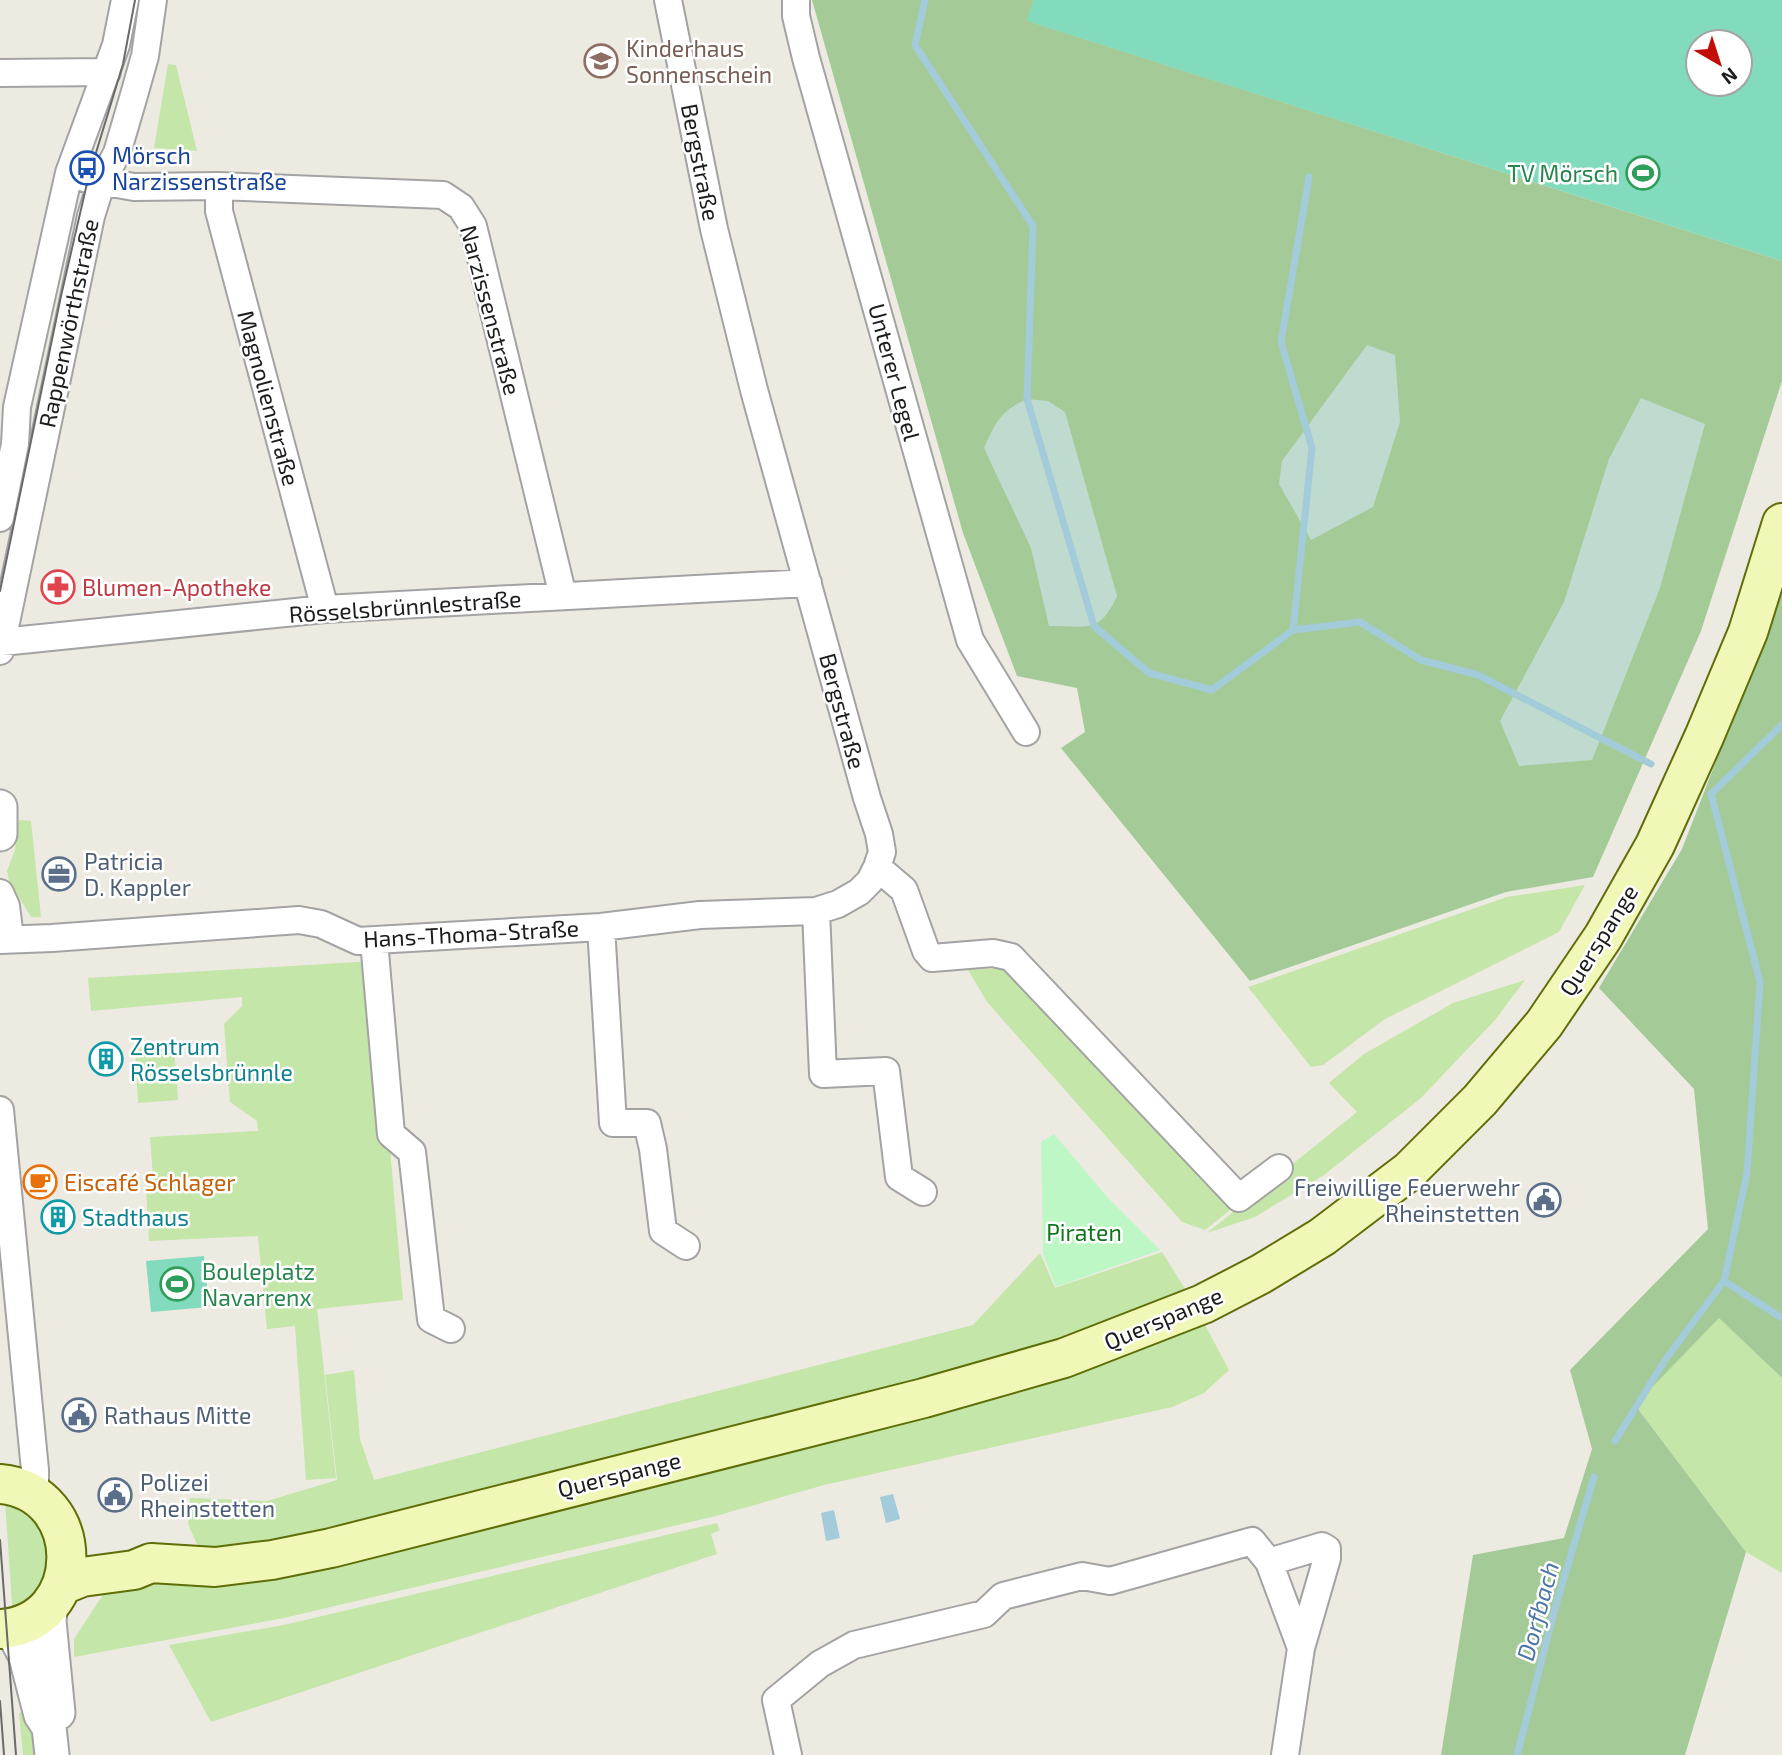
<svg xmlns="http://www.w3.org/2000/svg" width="1782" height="1755" font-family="'Exo 2',sans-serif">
<rect width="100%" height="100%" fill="#edeae2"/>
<!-- grass -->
<path fill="#c4e6a8" d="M168,64l8,1 21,86 -43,-3z
M19,820l12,1 10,96h-10l-22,-36 -2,-10 8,-21z
M1585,885l-26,47 -174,87 -62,46 -12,2 -63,-80 259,-90z
M374,961l29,339 -86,9 19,169 -30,2 -11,-154 -28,3 -9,-93 -109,5 -3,-53 7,-11 -3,-40 108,-6 -1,-10 -27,-19 -6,-78 18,-18v-9l-151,14 -3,-33z
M1003,968l231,239 -29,23 -23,-8 -195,-220 -19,-32z
M1525,980l-30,40 -74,78 -97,77 -69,42 -48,16 150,-121 -28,-29 35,-29 89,-51z
M174,1047l4,53 -40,3 -3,-54z
M1162,1252l27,43 -82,35 -801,212 -105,11 -13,-29 2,-26 77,3 70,-21 -12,-105 29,-5 6,69 14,41 599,-155 66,-71 2,1 14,33z
M1719,1317l63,61v195l-36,-21 -111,-147z
M1204,1323l25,47 -25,23 -32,14 -348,78 -108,31 -432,102 -210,39v-18l34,-52 115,-8z
M5,1501l12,2 26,23 9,53 -39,39z
M717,1523l3,7 -9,4 6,20 -506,168 -42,-77 115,-20z
M30,1711l4,44h-11l-4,-42z"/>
<!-- forest -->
<path fill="#a4cb97" d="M812,0h222l-6,21 754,240v120l-81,250 -108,246 -87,15 -256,89 -189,-233 24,-16 -8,-44 -60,-12 -54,-143z
M1782,581v797l-63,-60 -84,87 111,147 -61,203h-244l32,-200 91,-17 28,-89 -22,-79 138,-141 -14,-140 -95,-101 83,-139 81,-209z"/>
<!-- wetland -->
<path fill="#bfdbcf" d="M1367,345l28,10 5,67 -27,85 -62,33 -32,-56 3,-23z
M1641,398l64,26 -45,164 -68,172 -73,6 -19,-45 64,-119 45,-143z
M1027,399l21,2 17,11 52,184c-17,38 -30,30 -68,30l-18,-78 -47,-100c12,-26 16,-37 43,-49z"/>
<!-- park -->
<path fill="#bef7c6" d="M1054,1134l54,64 52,52 -104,37 -13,-33 -2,-112z"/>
<!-- pitch -->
<path fill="#81dbbc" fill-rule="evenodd" d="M1034,0h748v261l-755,-240zM1698,42h42v42h-42z
M204,1256l5,51 -58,5 -5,-51z"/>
<!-- water -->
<path fill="#a3cbda" d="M893,1494l7,25 -14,4 -6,-26z
M834,1510l6,28 -14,3 -5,-28z"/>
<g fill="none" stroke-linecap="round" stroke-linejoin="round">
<!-- stream -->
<path stroke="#a3cbda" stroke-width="7" d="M925,0l-10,45 118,181 -6,173 67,227 55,47 63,17 81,-60 67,-8 61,38 57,15 173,89
M1293,630l19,-182 -31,-106 28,-165
M1724,1281l58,37
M1615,1441l50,-81 59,-79 23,-108 13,-191 -49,-188 71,-69
M1517,1755l39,-150 38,-128"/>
<defs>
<path id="minor" d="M796,0v16l10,42 164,582 56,92
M0,73l107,-1
M69,173l19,6 46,8 85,-1 224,9 18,12 12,19 90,370
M219,186v25l106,398
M0,518l15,-74 2,-37 52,-234 47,-128 9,-45
M2,642l323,-33 483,-26
M0,651l91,-435 11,-35 15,-28 17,-58 11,-39 8,-56
M877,867l27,23 22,61 6,7 61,-5 18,4 228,241 40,-30
M0,893l6,13 4,32
M816,911l7,163 63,-3 13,106 24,15
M601,927l12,196h34l6,26 10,82 23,15
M0,940l52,-2 247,-18 22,4 37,17 243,-14 99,-12 116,-4 22,-7 21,-12 11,-11 7,-14 5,-15 -3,-18 -12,-36 -113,-408 -40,-161 -46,-229
M374,941l17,193 21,18 19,167 20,10
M0,1110l35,360v26
M1269,1562l53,-16 5,3v9l-26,90 -16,107
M788,1755l-12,-55 44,-36 34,-19 130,-31 19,-18 79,-20 28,5 142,-40 17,21 32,86"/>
<path id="tertiary" d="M0,807v27
M51,1603l-2,18 9,92
M11,1628l15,29 15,58 8,12 3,28"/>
<path id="secondary" d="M0,1484c89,8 88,140 0,145
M62,1585l20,-8 52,-7 17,-7 64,4 57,-7 59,-12 593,-150 140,-40 139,-54 58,-30 61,-37 87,-66 71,-71 64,-76 59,-87 52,-92 49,-108 44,-105 34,-109"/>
</defs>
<!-- minor casing -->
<use href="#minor" stroke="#a3a3a3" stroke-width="30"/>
<!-- tertiary casing -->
<use href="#tertiary" stroke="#a3a3a3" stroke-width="37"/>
<!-- secondary casing -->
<use href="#secondary" stroke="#5e6e08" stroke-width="42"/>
<!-- minor -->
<use href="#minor" stroke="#fff" stroke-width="26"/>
<!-- tertiary -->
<use href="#tertiary" stroke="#fff" stroke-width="33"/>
<!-- secondary -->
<use href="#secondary" stroke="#f1f7b6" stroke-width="38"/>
<!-- tram -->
<path stroke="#6a6a6a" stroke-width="2" d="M0,591l61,-295 27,-117 35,-115 12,-64
M0,1540l16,215
M0,1701l4,54"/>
</g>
<!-- icons -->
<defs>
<symbol id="school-ring" viewBox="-11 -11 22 22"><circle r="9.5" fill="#fff" stroke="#8d6e63" stroke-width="1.5"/><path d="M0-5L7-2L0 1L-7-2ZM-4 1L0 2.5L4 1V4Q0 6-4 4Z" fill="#8d6e63"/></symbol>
<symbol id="bus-ring" viewBox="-11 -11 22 22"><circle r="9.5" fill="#fff" stroke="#1a4fb4" stroke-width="1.5"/><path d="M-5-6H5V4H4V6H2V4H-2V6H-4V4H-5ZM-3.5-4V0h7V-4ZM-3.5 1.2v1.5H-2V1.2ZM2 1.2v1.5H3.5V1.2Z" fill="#1a4fb4"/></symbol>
<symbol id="stadium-ring" viewBox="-11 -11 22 22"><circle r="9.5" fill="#fff" stroke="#2e9e5b" stroke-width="1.5"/><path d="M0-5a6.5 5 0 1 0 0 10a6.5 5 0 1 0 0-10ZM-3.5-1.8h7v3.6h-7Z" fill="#2e9e5b"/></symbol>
<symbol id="pharmacy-ring" viewBox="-11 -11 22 22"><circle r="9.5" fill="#fff" stroke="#e0444e" stroke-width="1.5"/><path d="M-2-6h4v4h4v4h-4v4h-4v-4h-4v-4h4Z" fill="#e0444e"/></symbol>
<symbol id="office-ring" viewBox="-11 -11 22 22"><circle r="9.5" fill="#fff" stroke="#5c6f8a" stroke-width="1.5"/><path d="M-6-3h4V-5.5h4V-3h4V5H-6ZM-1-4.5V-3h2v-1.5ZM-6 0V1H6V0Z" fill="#5c6f8a"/></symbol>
<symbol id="building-ring" viewBox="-11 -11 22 22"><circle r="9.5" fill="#fff" stroke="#0f9aa8" stroke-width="1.5"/><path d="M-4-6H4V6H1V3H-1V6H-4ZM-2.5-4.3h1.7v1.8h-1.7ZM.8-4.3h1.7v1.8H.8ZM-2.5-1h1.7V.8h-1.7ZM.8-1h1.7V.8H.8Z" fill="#0f9aa8"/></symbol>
<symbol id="cafe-ring" viewBox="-11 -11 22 22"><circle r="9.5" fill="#fff" stroke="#e8710a" stroke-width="1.5"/><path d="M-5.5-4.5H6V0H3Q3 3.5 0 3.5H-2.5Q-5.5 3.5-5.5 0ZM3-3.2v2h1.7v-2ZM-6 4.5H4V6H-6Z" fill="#e8710a"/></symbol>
<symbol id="civic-ring" viewBox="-11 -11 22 22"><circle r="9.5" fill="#fff" stroke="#5c6f8a" stroke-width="1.5"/><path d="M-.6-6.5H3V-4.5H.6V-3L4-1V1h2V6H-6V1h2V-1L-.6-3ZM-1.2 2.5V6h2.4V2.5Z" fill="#5c6f8a"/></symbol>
</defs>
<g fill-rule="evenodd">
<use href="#school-ring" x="582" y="42" width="38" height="38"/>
<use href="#bus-ring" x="68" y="149" width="38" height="38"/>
<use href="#stadium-ring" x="1624" y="154" width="38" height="38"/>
<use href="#pharmacy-ring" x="39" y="568" width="38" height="38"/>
<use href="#office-ring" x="40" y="855" width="38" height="38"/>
<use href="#building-ring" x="87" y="1040" width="38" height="38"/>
<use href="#cafe-ring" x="21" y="1163" width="38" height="38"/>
<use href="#civic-ring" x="1525" y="1181" width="38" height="38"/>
<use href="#building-ring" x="39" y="1198" width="38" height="38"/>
<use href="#stadium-ring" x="158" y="1265" width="38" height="38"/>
<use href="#civic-ring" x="60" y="1396" width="38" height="38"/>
<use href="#civic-ring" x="96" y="1476" width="38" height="38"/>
</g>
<g text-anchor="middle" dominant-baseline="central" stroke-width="5" stroke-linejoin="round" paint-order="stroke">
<!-- education labels -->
<g font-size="23" fill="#785e54" stroke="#fff" text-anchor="start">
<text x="626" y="48">Kinderhaus<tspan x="626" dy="26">Sonnenschein</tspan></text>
</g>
<!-- transit labels -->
<g font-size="23" fill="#164399" stroke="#fff" text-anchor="start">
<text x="112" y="155">Mörsch<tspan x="112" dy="26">Narzissenstraße</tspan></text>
</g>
<!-- street labels -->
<g font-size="23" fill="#1c1c1c" stroke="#fff">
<text transform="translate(701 162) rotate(79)">Bergstraße</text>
<text transform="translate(491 310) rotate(75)">Narzissenstraße</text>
<text transform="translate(68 323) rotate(-78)">Rappenwörthstraße</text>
<text transform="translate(895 372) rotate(75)">Unterer Legel</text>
<text transform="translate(269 398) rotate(75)">Magnolienstraße</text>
<text transform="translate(405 606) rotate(-4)">Rösselsbrünnlestraße</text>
<text transform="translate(843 711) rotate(75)">Bergstraße</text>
<text transform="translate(471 933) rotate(-3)">Hans-Thoma-Straße</text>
<text transform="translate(1598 940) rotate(-58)">Querspange</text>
<text transform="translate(1163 1318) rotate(-23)">Querspange</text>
<text transform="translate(619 1474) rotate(-14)">Querspange</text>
</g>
<!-- leisure labels -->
<g font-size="23" fill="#27864d" stroke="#fff" text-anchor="end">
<text x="1618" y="173">TV Mörsch</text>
<text x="202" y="1271" text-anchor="start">Bouleplatz<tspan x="202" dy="26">Navarrenx</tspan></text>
</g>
<!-- health labels -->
<g font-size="23" fill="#be3a42" stroke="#fff" text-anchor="start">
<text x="82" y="587">Blumen-Apotheke</text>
</g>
<!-- service labels -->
<g font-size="23" fill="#4e5e75" stroke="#fff" text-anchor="start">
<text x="84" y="861">Patricia<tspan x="84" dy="26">D. Kappler</tspan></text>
<text x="1520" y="1187" text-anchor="end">Freiwillige Feuerwehr<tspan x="1520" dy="26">Rheinstetten</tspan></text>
<text x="104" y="1415">Rathaus Mitte</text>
<text x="140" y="1482">Polizei<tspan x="140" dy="26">Rheinstetten</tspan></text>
</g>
<!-- culture labels -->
<g font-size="23" fill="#0d838f" stroke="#fff" text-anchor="start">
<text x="130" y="1046">Zentrum<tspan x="130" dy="26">Rösselsbrünnle</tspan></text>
<text x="82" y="1217">Stadthaus</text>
</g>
<!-- food labels -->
<g font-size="23" fill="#c56008" stroke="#fff" text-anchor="start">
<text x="64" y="1182">Eiscafé Schlager</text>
</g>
<!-- park labels -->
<g font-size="23" fill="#0e751b" stroke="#fff">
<text x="1084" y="1232">Piraten</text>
</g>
<!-- water labels -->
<g font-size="24" font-style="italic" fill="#4c76a8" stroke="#fff">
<text transform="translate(1537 1611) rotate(-75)">Dorfbach</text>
</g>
</g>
<!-- north arrow -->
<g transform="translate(1719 63) rotate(141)"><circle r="33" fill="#ffffff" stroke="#a4a4a4" stroke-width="2"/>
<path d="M0-5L12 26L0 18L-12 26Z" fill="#c20e06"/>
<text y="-10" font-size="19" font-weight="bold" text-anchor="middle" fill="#1c1c1c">N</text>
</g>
</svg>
